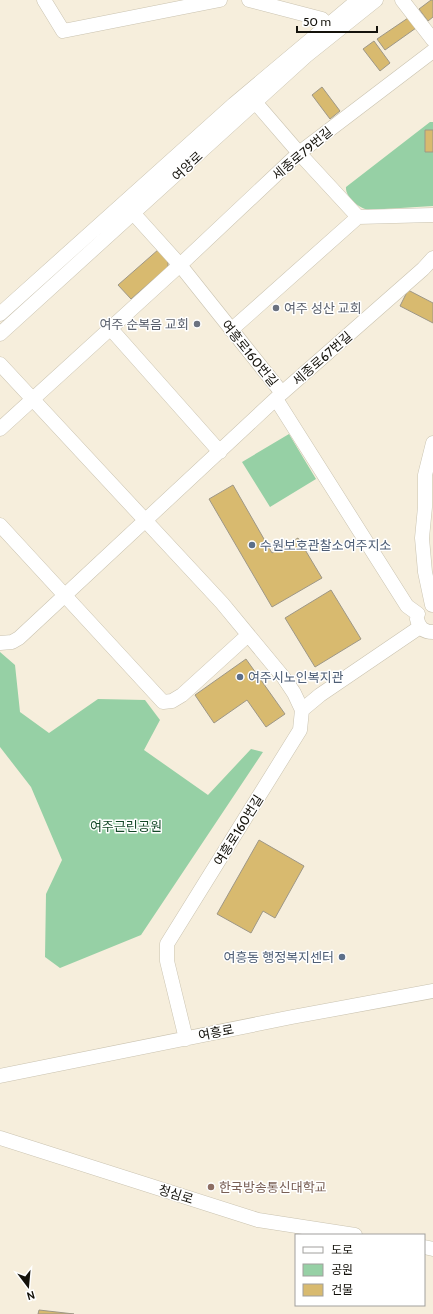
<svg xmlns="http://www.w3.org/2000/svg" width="433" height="1314" font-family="Cabin,'Noto Sans KR',sans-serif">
<rect width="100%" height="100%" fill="#f6eedc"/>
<!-- green -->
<path fill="#96d0a5" d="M430,122h3v84l-65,4c-9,-2 -23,-13 -22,-23z
M289,434l27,45 -46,28 -28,-45z
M0,652l15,13 5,47 29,21 49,-34 47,1 15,20 -16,30 64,45 43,-46 12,3 -122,183 -81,33 -15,-11 1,-63 16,-34 -31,-73 -31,-40z"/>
<!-- building -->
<path fill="#d8ba6f" stroke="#9e9786" d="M431,0h2v17l-5,4 -9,-12z
M408,18l8,10 -31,22 -8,-11z
M374,41l16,22 -10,8 -17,-22z
M322,87l18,24 -10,8 -18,-24z
M425,130h8v22h-8z
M159,249l9,11v7l-37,32 -13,-14z
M408,290l25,13v20l-33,-17z
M233,485l39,68 26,-15 24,40 -50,29 -63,-108z
M331,590l30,49 -46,28 -30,-49z
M246,659l39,55 -19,13 -19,-27 -33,23 -19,-28z
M259,840l45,26 -29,52 -12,-7 -12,22 -34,-19z
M39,1310l35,4h-36z"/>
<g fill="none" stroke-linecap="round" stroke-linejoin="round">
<defs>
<path id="minor" d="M44,0l19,31 157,-31
M249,0l73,19 11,12
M402,0l31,40
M255,102l44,51 59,64 75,-2
M134,214l46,51 102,128
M0,314l234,-210 124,-104
M110,328l110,124
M231,330l127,-113
M0,334l306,-278 70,-56
M0,364l222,239 62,75 10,15 8,17 -2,20 -133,214v17l19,78
M276,399l131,207 11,8
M0,429l180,-164 119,-112 134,-102
M0,525l163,177 9,-1 10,-6 66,-60
M432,605l-7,-33 -3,-34 3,-31v-32l8,-32
M417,619c2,9 7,13 16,13
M0,643l12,-1 7,-4 263,-245 141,-124 10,-11
M302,710l18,-15 100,-68
M0,1076l292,-59 141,-26
M0,1138l258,82 97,15
M424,1247l9,2"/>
</defs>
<!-- minor casing -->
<use href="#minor" stroke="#cac3b0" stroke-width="15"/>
<!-- minor -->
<use href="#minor" stroke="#fff" stroke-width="14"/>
</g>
<!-- markers -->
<g fill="#6b7280" stroke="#fff" stroke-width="1.5">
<circle cx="276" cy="308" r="4"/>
<circle cx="197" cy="324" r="4"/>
</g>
<g fill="#5c6f8a" stroke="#fff" stroke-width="1.5">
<circle cx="252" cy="545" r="4"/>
<circle cx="240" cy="677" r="4"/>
<circle cx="342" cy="957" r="4"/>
</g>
<circle fill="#8d6e63" stroke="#fff" stroke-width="1.5" cx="211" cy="1187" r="4"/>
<g text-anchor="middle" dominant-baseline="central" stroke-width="3" stroke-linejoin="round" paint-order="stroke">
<!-- street labels -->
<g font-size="13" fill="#14120b" stroke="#fff">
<text transform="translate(302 153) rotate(-40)">세종로79번길</text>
<text transform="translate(187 166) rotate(-43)">여양로</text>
<text transform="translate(250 353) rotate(51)">여흥로160번길</text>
<text transform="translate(322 358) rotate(-41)">세종로67번길</text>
<text transform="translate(238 830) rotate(-58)">여흥로160번길</text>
<text transform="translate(216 1032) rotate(-11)">여흥로</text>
<text transform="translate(176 1194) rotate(17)">청심로</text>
</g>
<!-- worship labels -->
<g font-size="13" fill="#5b616d" stroke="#fff" text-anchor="start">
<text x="284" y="308">여주 성산 교회</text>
<text x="189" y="324" text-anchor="end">여주 순복음 교회</text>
</g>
<!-- service labels -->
<g font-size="13" fill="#4e5e75" stroke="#fff" text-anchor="start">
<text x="260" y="545">수원보호관찰소여주지소</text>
<text x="248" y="677">여주시노인복지관</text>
<text x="334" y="957" text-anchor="end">여흥동 행정복지센터</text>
</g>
<!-- park labels -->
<g font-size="13" fill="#144828" stroke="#fff">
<text x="126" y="826">여주근린공원</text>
</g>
<!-- education labels -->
<g font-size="13" fill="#785e54" stroke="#fff" text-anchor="start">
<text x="219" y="1187">한국방송통신대학교</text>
</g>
</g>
<!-- legend -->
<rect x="295" y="1234" width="130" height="72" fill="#ffffff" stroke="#a1a09d"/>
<rect x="303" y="1247" width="20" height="6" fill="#ffffff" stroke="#a1a09d"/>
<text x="331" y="1254" font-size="12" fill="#14120b">도로</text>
<rect x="303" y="1264" width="20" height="12" fill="#96d0a5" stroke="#a1a09d"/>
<text x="331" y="1274" font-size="12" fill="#14120b">공원</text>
<rect x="303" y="1284" width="20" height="12" fill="#d8ba6f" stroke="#a1a09d"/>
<text x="331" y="1294" font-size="12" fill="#14120b">건물</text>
<!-- north arrow -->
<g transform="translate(28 1286) rotate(164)" stroke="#ffffff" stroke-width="3" paint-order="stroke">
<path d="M0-3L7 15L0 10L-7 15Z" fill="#14120b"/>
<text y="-6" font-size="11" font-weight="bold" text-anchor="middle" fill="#14120b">N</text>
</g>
<!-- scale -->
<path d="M297 26v6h80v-6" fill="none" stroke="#14120b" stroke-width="2"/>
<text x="303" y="26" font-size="12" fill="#14120b" stroke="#ffffff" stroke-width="3" paint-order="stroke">50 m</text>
</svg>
